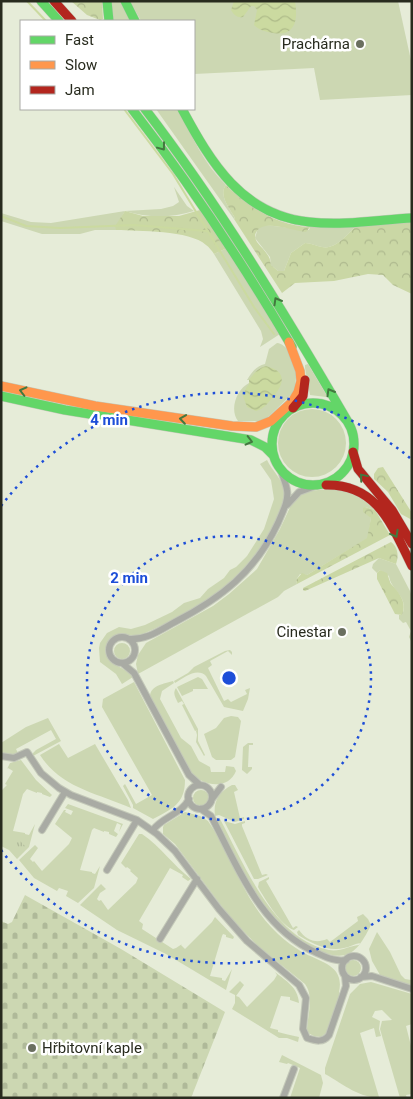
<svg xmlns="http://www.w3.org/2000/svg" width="413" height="1099" font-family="Roboto,sans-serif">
<defs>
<pattern id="forest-crowns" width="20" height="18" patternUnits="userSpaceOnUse" patternTransform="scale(1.25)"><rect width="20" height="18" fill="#cad7a5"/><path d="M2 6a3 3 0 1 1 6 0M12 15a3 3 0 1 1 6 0" fill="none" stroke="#aeb98e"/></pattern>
<pattern id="cemetery-stones" width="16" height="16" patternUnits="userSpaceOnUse" patternTransform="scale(1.25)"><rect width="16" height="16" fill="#ccd7b2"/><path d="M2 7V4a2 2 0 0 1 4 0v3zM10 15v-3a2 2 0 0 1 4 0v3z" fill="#afb999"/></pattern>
<pattern id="park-tufts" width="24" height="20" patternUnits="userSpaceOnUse" patternTransform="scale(1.25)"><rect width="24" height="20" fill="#ccd7b2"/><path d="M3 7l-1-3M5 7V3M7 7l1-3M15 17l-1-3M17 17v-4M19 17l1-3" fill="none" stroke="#afb999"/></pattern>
<pattern id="water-waves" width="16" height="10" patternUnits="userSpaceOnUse" patternTransform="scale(1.25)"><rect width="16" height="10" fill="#cbdaa0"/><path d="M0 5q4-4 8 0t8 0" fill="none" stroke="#aebb89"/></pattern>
</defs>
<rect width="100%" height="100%" fill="#e6ecd8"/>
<!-- green -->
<path fill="#ccd7b2" d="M111,1h10l11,20h-20z
M130,1h268l14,64v30l-92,5 -6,-32 -120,6v-53h-53z
M156,109h23c13,28 25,55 47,76 -8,10 4,24 9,33l-1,1z
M174,187l13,19 7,5c-23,7 -46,7 -69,0l-9,15v4h-21l-15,4h-38l-41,-13v-8l30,9 20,1 74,-12 36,-2 12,-3 6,-4z
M265,225l44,5 1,-3 46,-1c-9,9 -21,24 -34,21 -6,-1 -11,-4 -17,-4l-14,10 -7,18h-6l-7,-6 -1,-8 -15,-19 3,-10z
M227,248l53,86 -20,13 3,-8 -2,-8 -47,-77z
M277,343c10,1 17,15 19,24 1,7 -1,17 -1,24l-31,30h-26c-9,-12 -1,-32 11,-38v-3h-2c5,-8 9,-14 18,-16l4,-15z
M308,364l19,32 -1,1 -16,-2 -5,-27v-3z
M278 443a34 34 0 1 1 68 0a34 34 0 1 1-68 0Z
M267,460c5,11 17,20 17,33 1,11 -7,23 -11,33 -30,57 -73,82 -130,108 -9,3 -20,-1 -27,1 -5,2 -8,7 -10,12 -4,17 19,19 27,30l-11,7 -6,-10 -16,-12 -1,-14 1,-5 7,-10 12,-6 12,2 14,-4 27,-13 12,-9 16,-5 8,-9 16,-11 6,-8 6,-3 11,-11 17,-27 10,-30 -3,-19 -11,-16z
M329,489c20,0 32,7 46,21l-10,-3 6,11 -3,20 -61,37 -7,-1 -4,6 1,4 -13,7 -6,6 -140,77 -2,-10 2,-9 8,-12 67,-37 16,-12 28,-25 23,-40 12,-26 8,-8 8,-4z
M379,558l17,6 14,27 2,6 -1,44 -2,-4 2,-6 -5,-9 -3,1 -4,-4v-4h3c8,-18 -11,-24 -13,-39l-9,-6 -3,3 -5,-5 1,-4z
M114 651a8 8 0 1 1 16 0a8 8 0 1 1-16 0Z
M230,650l2,2v3l-4,-4 -18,10 2,4 -4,3 16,33 4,-2 3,3 16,-8 -2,-4 5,-2 -2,11 -5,12 -19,-4 -18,-31c-9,-9 -22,2 -31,7l-1,-2 14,-8 6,-6 31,-16z
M198,677l4,2 6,10h-15v2l-11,5 -5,-9z
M173,681l1,2 -12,8 -2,8 21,39 10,8 8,15 11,6 1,5h14l1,-6 8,1 2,4c-8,20 -34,15 -45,1l-41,-76c1,-11 14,-12 23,-15z
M134,682l51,98c0,24 -13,29 -32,39l-20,-11v-3l-10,-19 2,-2 11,20 16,-9 -50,-88 1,-8z
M176,688l22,41v12l7,14 -1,1 -8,-14 1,-7 -1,-4 1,-1 -2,1 -13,-26 2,-1 -2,-3 -4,2c-2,-5 -6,-9 -2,-15z
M231,716l7,1 3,4 -6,36 -4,3h-15l-4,-3 -8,-23 12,-6 8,-10z
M48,718l13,23 -28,15v-3l3,-3 20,-11 -5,-9 -35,19 2,4 -4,2 -13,-2v-10l25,-16z
M248,743h5v2h-4l-1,22h4v2l-5,5 -5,-4 1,-23z
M59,744l9,14 27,-14 33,56 3,8c-34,-15 -70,-20 -91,-53z
M21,760l15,20 16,15 -2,2 -8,-3v-1l-5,-1v1l-10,-4 -4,5 -10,37 12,2v1l4,1 6,-11 -6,23 -12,12 -8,-9 -8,-4v-55l6,-6 -2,-1 8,-13 -5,-3 -1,1 3,-6z
M232,785h3l3,5 -4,2 6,26 4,-1v2l-9,3 -16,-7 -4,1c-2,-15 4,-24 17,-31z
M193 798a8 8 0 1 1 16 0a8 8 0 1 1-16 0Z
M68,804l55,20 -4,8 2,-7 -4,-2 -3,8 4,3 -2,3 -7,-3v-2l-5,-1v1l-10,-4 -2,2 -12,40 12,2v1l3,1 5,-8 -6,22 -16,15 -12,-7 2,-5 -9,-3 -2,3 -23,-13 -15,-18 16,-15 3,3 -8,11 3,3 1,-1 8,10 27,-27 3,-6 -17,-14 9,-14h2l-1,2 6,3 2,-4 -8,-3z
M185,812l15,4 8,5c26,37 35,81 70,113 7,7 16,13 24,18 18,10 43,13 37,40l1,2 -13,38 -6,5 -7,-1 -6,-3 -1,-4c1,-15 7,-33 -2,-45l-47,-38 -29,-30 -54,-72 -12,-10v-7l1,-2z
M216,818l4,1c24,45 54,121 109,131 11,2 20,-4 30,-5l1,-2c-6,1 -10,4 -16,5 -16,4 -33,-5 -46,-13l-1,-3 2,-2c7,10 17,14 28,9l3,3 28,-21 -1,-4 6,-3 5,5 3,6c-13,26 -22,38 -52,26 -55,-24 -77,-83 -103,-133z
M224,821l11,3 10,-3v2l-3,1v2l20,49 4,-1 2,1 -10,4h-4z
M139,834h3c19,13 31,31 49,45l-3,2 -6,-4 1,-2 -13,-7 -31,53 4,3 -1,5 31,20 3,-1 6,-4 -1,1 4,4 27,-27 3,-5 19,20 -1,2 -7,-2v-2l-3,-1 -1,2 -12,40 12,2v2l3,1 7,-12 -6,21 -60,-36 -49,-24 -37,-25 21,-21 5,5 -6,4 -3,6 2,2 2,-1 7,10 28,-27 2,-5 -8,-7 1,-1 -4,-3 -1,1 -5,-5z
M269,877v2l-3,2 27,47 3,-2 2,1 -4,3c-13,-4 -29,-31 -36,-43l1,-5z
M377,932l13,20 11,23 4,4 6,1 1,6 -32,-11 -8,-14 -3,-12z
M345 968a8 8 0 1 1 16 0a8 8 0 1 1-16 0Z
M275,972c11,9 23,15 24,31l-9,-3v-3l-9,-1 -11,32 8,2v2c6,2 13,3 21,5l-1,5 -11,-4h-8l-47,-29 3,-6v-8l-6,-3 11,-11 4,4 -8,11 3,1 8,10 27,-27 3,-5z
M371,982l41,12v30l-6,2 6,24v44l-6,1 1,3h-7l-20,-69 2,-8 10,-1 -10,-10 -7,1 -3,6 8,4 -1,8 2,7 -5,1 -2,-9 -14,5 19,64 4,1c-25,0 -38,-13 -58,-24v-6l25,-74 10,-10z
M282,1055l39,20 2,8 -4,15h-29l10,-30 -12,-5 -1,1 -8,-2z"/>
<!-- forest -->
<path fill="url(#forest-crowns)" d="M71,1h31l1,18 -3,1 -13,-5z
M226,185c23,22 52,41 84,42l-4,5c-12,-1 -42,-13 -49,-1 -3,4 -2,7 0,11 6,8 13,12 14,23l7,6h6l7,-18 14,-10c6,0 11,3 17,4 13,3 25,-12 34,-21l56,-4v72l-19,-9 -10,-10 -15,-1 -34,7 -39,2 -13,10 -48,-74 1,-1c-5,-9 -17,-23 -9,-33z
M200,210l27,38 -13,6c-2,-3 -5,-7 -8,-9 -16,-15 -68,-14 -90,-15l-1,-4 10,-15 18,5h36z
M383,467l29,46v7l-11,-6 -13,-22 -14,-13v-5l4,-6z
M365,507l10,3 15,25 -93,49 -1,-4 6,-7 5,2 60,-37 4,-20 -8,-6v-4z
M391,542c7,5 8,14 5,22l-17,-6 -74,33 -2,-1v-2z
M380,570l7,3c2,4 2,9 5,12 8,9 15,17 10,30l-7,-1 -18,-35v-6z"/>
<!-- cemetery -->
<path fill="url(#cemetery-stones)" d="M25,895l96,54 104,63 -34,86h-190v-177l7,3 4,-2z"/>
<!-- park -->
<path fill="url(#park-tufts)" d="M18,839l9,9 -10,10 -9,-10z"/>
<!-- water -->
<path fill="url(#water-waves)" d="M234,1h61c3,18 1,36 -22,32 -7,-1 -14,-3 -19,-8l3,-15 -3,-4h-3l-8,11c-6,1 -9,-2 -12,-7z
M266,366c20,5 19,16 8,30 -5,6 -10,13 -18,15l-9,-4 -4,-11 3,-8 3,-4v-4c5,-7 9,-12 17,-14z"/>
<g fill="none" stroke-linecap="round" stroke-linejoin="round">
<!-- stream -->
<path stroke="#cbdaa0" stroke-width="2" d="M27,1l19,20
M124,109l49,65 81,133 20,27
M1,216l25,10 34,2 74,-3 73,6"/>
<defs>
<path id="street" d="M287,505l12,-13 19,-7
M109 650a13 13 0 1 1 26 0a13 13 0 1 1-26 0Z
M129,639c18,1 31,-9 46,-17 46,-24 80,-50 103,-99 4,-10 11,-22 9,-33 -1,-7 -5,-15 -7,-22
M122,663l12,10 55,102 11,10
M1,756l13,2 13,-6 14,21 18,15 12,7 66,25 20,14 18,17 44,58 28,32 52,44 7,13 -3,31 4,9c9,3 16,5 22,-3l17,-49 -1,-10
M188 797a12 12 0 1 1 24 0a12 12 0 1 1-24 0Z
M212,799l9,-12
M201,809l10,7c27,51 49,112 106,137 9,4 18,9 29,7
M42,830l23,-38
M153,830c9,-13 29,-16 36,-31
M107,870l30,-50
M160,939l37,-60
M342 968a12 12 0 1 1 24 0a12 12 0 1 1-24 0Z
M361,977l11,-1 40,13
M283,1098l11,-29"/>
<path id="fast" d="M41,1l18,20
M107,1l2,20
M125,1l10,20
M132,109c59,76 111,155 160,238
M145,109c76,99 140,205 203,313
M182,109c29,54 60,106 127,113 34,4 69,-2 103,-4
M1,396l64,14 186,30 14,7 8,8
M272 444a41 41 0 1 1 82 0a41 41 0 1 1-82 0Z"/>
<path id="slow" d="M1,386l94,20 137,20 24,1 15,-6 21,-19 6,-10 3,-11 -1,-10 -11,-29"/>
<path id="jam" d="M54,1l18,20
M293,408l10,-12 2,-16
M353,452l5,17 34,41 20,34
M326,485c52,-1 66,41 86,81"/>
</defs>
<!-- street casing -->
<use href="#street" stroke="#c3c8b8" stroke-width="8"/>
<!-- fast casing -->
<use href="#fast" stroke="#c3c8b8" stroke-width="10"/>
<!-- slow casing -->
<use href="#slow" stroke="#c3c8b8" stroke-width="10"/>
<!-- jam casing -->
<use href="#jam" stroke="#c3c8b8" stroke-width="10"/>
<!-- street -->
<use href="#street" stroke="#a9aba4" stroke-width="6"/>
<!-- fast -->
<use href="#fast" stroke="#63d668" stroke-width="9"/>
<!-- slow -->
<use href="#slow" stroke="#ff974d" stroke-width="9"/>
<!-- jam -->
<use href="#jam" stroke="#b3261e" stroke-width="9"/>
</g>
<!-- one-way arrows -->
<defs><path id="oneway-chevron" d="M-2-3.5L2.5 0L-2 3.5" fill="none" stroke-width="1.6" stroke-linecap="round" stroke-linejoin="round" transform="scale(1.25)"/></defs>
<g stroke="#43783f">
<use href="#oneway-chevron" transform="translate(162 147) rotate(53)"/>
<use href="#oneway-chevron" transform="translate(277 301) rotate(-120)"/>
<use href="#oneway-chevron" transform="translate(23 391) rotate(-166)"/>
<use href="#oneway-chevron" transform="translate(330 392) rotate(-120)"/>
<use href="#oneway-chevron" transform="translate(183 419) rotate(-172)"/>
<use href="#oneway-chevron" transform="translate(249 441) rotate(14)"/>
<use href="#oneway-chevron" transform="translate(363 477) rotate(-130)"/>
<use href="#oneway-chevron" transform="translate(395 534) rotate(61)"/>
</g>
<!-- distance rings -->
<g fill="none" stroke="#1d4ed8" stroke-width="2.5" stroke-dasharray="2.5 5">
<circle cx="229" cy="678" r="142"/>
<path d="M410 898A285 285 0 0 1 1 850M1 506A285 285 0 0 1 410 458"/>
</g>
<!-- markers -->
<g fill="#6a6f5f" stroke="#fff" stroke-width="2">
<circle cx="360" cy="44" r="5"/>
<circle cx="342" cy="632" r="5"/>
<circle cx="32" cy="1048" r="5"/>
</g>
<g text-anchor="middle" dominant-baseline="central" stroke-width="5" stroke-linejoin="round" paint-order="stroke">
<!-- poi labels -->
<g font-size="15" fill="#282b1e" stroke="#fff" text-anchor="end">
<text x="350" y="44">Prachárna</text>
<text x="332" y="632">Cinestar</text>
<text x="42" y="1048" text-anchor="start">Hřbitovní kaple</text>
</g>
</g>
<circle cx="229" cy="678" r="8" fill="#1d4ed8" stroke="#fff" stroke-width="2.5"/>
<g font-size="15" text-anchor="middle" font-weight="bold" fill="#1d4ed8" stroke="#fff" stroke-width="5" stroke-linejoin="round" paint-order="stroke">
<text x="109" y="425">4 min</text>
<text x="129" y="583">2 min</text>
</g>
<!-- border -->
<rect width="413" height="1099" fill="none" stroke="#282b1e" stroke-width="5"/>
<!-- legend -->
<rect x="20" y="20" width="175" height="90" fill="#ffffff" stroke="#a9aaa5"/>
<rect x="30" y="36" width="25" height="8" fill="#63d668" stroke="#a9aaa5"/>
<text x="65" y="45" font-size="15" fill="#282b1e">Fast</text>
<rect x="30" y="61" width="25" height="8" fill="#ff974d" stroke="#a9aaa5"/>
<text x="65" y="70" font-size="15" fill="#282b1e">Slow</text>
<rect x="30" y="86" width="25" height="8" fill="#b3261e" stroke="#a9aaa5"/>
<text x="65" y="95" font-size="15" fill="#282b1e">Jam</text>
</svg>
